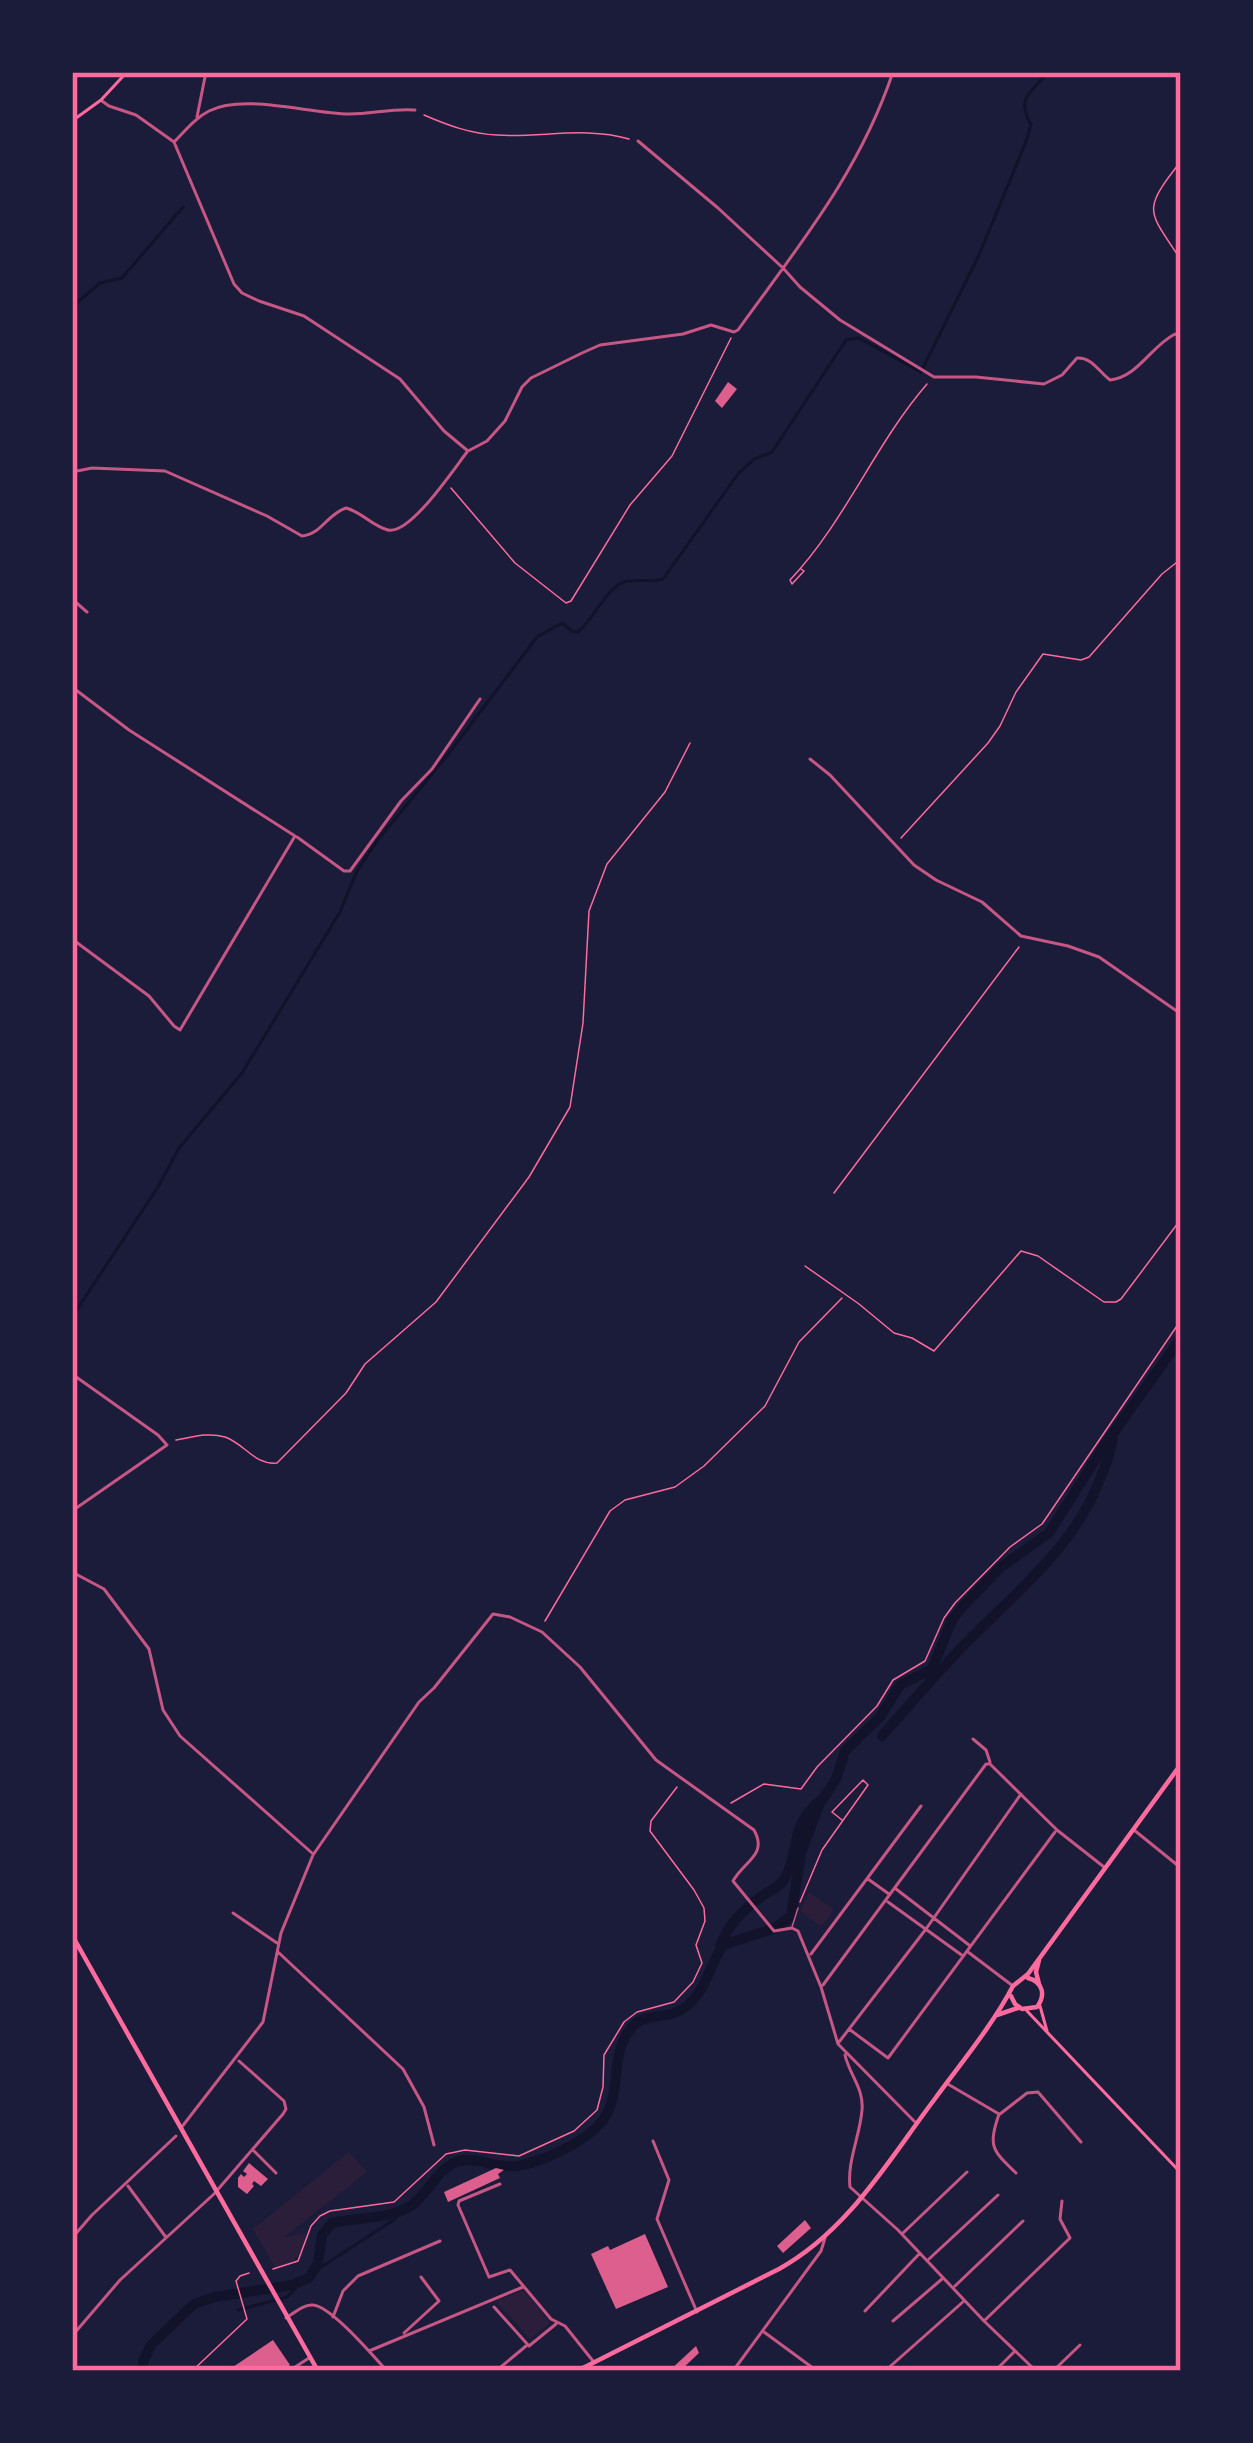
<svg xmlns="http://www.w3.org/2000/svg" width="1253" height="2443" font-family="'Noto Sans',sans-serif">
<rect width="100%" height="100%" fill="#1b1b3a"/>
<!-- green -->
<path fill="#2a1e3b" d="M809,1892l25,18 -13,17 -21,-16z
M349,2152l18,20 -83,65 22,-4c-7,24 -6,28 -31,34l-22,-38z
M521,2291l5,1 24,31 -20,16 -34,-38z"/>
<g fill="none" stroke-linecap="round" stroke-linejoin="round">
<!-- stream -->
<path stroke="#12122b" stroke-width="3" d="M72,307l28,-24 22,-5 61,-71
M72,1317l86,-130 21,-39 63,-75 98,-161 17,-41 20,-30 69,-84 91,-120 25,-14 10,8 6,1c15,-12 29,-45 46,-50 12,-4 25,1 39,-3l75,-105 16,-15 18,-7 74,-112 13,-2 62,34 58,-117 46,-111 6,-19c-15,-28 -1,-31 17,-53
M315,2271l80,-52 7,-8
M238,2310l49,-13 15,-15"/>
<!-- river -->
<path stroke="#12122b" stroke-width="10" d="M882,1736c27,-31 54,-62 82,-91 51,-52 110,-97 136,-166 6,-15 12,-29 13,-45
M720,1947c8,-23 23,-37 42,-51 9,-6 18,-9 23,-18 16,-30 4,-53 35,-77
M143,2371v-9l8,-17 43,-41 21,-7 77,-12 17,-7 9,-15 4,-28 10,-12c26,-6 58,-3 80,-18 17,-12 26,-38 47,-44 14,-4 31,4 46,5 27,3 81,-24 98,-46 21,-29 4,-67 31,-95 11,-11 30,-7 43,-13 28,-13 31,-44 46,-67l52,-17 16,-12 10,-63 18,-48 17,-26 9,-28 35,-34 20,-32 32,-16 20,-49 11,-14 38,-39 48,-34 55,-87 77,-108"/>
</g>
<!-- building -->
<path fill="#dd5f8e" d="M728,382l9,7 -15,19 -7,-7z
M249,2163l19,16 -7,7 -7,-5 -2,3 2,2 -7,8 -9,-7v-9l3,-4 3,3 3,-3 -4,-3z
M496,2168l8,2 -6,4 2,4 -52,24 -4,-10z
M805,2220l6,8 -28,25 -6,-7z
M645,2234l23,53 -52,22 -25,-55 17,-8 2,4z
M273,2340l17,25 -9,6h-54z
M696,2346l3,7 -19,18h-11z"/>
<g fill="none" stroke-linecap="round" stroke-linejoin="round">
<!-- path -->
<path stroke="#ff6b9d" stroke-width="1.5" d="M424,115c23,10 47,19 73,20 43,3 89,-9 132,4
M1181,161c-39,50 -34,48 0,99
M451,488l64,75 51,40 5,-2 59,-96 42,-49 59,-118
M801,569l3,2 -12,13 -2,-4c55,-58 85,-136 137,-196
M901,838l87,-95 12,-17 16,-34 27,-38 38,6 8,-3 73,-83 19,-15
M834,1193l185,-246
M805,1266l54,38 35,29 18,5 22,13 87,-100 17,5 66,46h12l5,-3 60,-80
M176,1440c17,-3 32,-8 49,-3 20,7 29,28 52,26l69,-70 19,-29 71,-62 93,-125 41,-70 13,-84 6,-112 18,-47 58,-72 25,-49
M545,1621l65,-110 15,-11 50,-13 29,-21 61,-60 34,-64 43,-44
M731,1803l33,-19 37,5 16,-22 60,-61 16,-26 32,-19 19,-43 11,-15 55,-56 32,-23 139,-204
M800,1902l22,-52 46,-65 -5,-5 -31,32 10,8
M273,2269l25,-8 13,-35 9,-10 10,-5 64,-9 52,-48 19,-4 54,6 55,-25 23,-21 6,-23 1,-32 20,-33 13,-10 37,-10 19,-20 9,-19 -6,-18 9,-24 -1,-13 -10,-18 -44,-59 1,-10 26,-34
M192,2371l55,-52 -11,-38 4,-5 9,-3"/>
<!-- service -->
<path stroke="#c65784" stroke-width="1.5" d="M792,1927l6,-19"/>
<!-- minor -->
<path stroke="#c65784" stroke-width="3" d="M72,82l2,-2
M102,101l7,5 27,9 38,27 60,142 8,9 17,8 45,15 96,63 44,52 24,20 19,-10 18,-20 17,-34 9,-9 51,-25 18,-8 83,-11 28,-9 23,7 4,-2c61,-85 121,-157 155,-258
M197,117l9,-45
M638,141l80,67 65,60 17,19 40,33 94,57h42l68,7 18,-9 15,-17c15,-1 22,14 33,22 28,-3 41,-34 65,-46l6,3
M174,142c11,-11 21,-24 35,-31 35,-18 101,3 140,3 23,0 44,-6 66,-4
M72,472l20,-4 73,3 102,45 35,20c20,-2 25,-22 44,-28 16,4 26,18 42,22 22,5 65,-60 79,-78
M72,599l15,13
M72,687l57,43 166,106 -115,194 -6,-4 -25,-30 -77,-57
M810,759l20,16 84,90 22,15 46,22 39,34 47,10 31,11 82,57
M297,837l47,34h6l51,-70 31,-32 48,-70
M72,1374l86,61 9,10 -95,66
M72,1572l32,17 45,60 14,61 17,26 132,117
M973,1739l13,11 4,12
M1134,1830l47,38
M868,1879l21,15
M896,1889l73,56
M888,1902l75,54
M233,1913l44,30
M278,1952l125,117 21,38 10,38
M968,1952l45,34
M811,1954l110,-148
M823,1985l163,-221h4l67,66 47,37
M849,2029l39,29 167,-226
M839,2042l87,-113 95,-135
M845,2055c4,19 19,33 17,55 -2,26 -15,51 -12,77l48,43 86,91 52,50
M946,2083l53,31c-11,33 -7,36 17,59
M1000,2114l27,-21 11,-1 43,50
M181,2128l82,-106 18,-89 32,-78 106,-153 15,-14 59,-74 17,3 32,15 38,35 76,93 98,70c14,25 -10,31 -21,51l41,50 18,-3 6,3 23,56 17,57 77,78
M653,2141l16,39 -12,39 40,93
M254,2151l22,22
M500,2184l-41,17 -1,4 31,72 21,-7 41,49 14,7 28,35
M128,2186l37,50
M903,2233l64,-61
M72,2238l20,-23 84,-79
M929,2259l69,-64
M955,2286l68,-65
M494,2307l35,39 27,-22
M865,2311l55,-58
M333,2317l10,-26 15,-15 82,-35
M286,2318c8,-5 18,-14 27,-13 18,1 61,52 74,66
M893,2321l49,-42
M984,2321l86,-83 -10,-19 2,-18
M764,2332l53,39
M404,2333l35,-32 -18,-24
M72,2336l48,-56 94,-86 69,-80 3,-5 -2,-8 -45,-40
M369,2351l154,-64
M289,2371l20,-13
M496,2371l30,-25
M885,2371l79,-70
M995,2371l20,-20
M1053,2371l27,-26"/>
<!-- tertiary -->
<path stroke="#c65784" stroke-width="3" d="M733,2371l88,-120 4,-13"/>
<!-- secondary -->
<path stroke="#ff6b9d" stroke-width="3" d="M72,121l29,-21 26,-28
M1040,2006l7,25
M1027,2011l154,162"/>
<!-- primary -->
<path stroke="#ff6b9d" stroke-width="4.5" d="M72,1935l246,436
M1039,1984l-3,-12 3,-12
M1011,1996l4,8 7,5 15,-2c9,-12 6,-25 -9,-29
M997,2015l21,-7
M577,2371l202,-102c69,-38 109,-108 155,-169 27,-37 58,-74 79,-114l15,-12 153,-210"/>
</g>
<!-- border -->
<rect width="1253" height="2443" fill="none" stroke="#1b1b3a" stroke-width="150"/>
<rect x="75" y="75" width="1103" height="2293" fill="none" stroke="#ff6b9d" stroke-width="4.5"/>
</svg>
